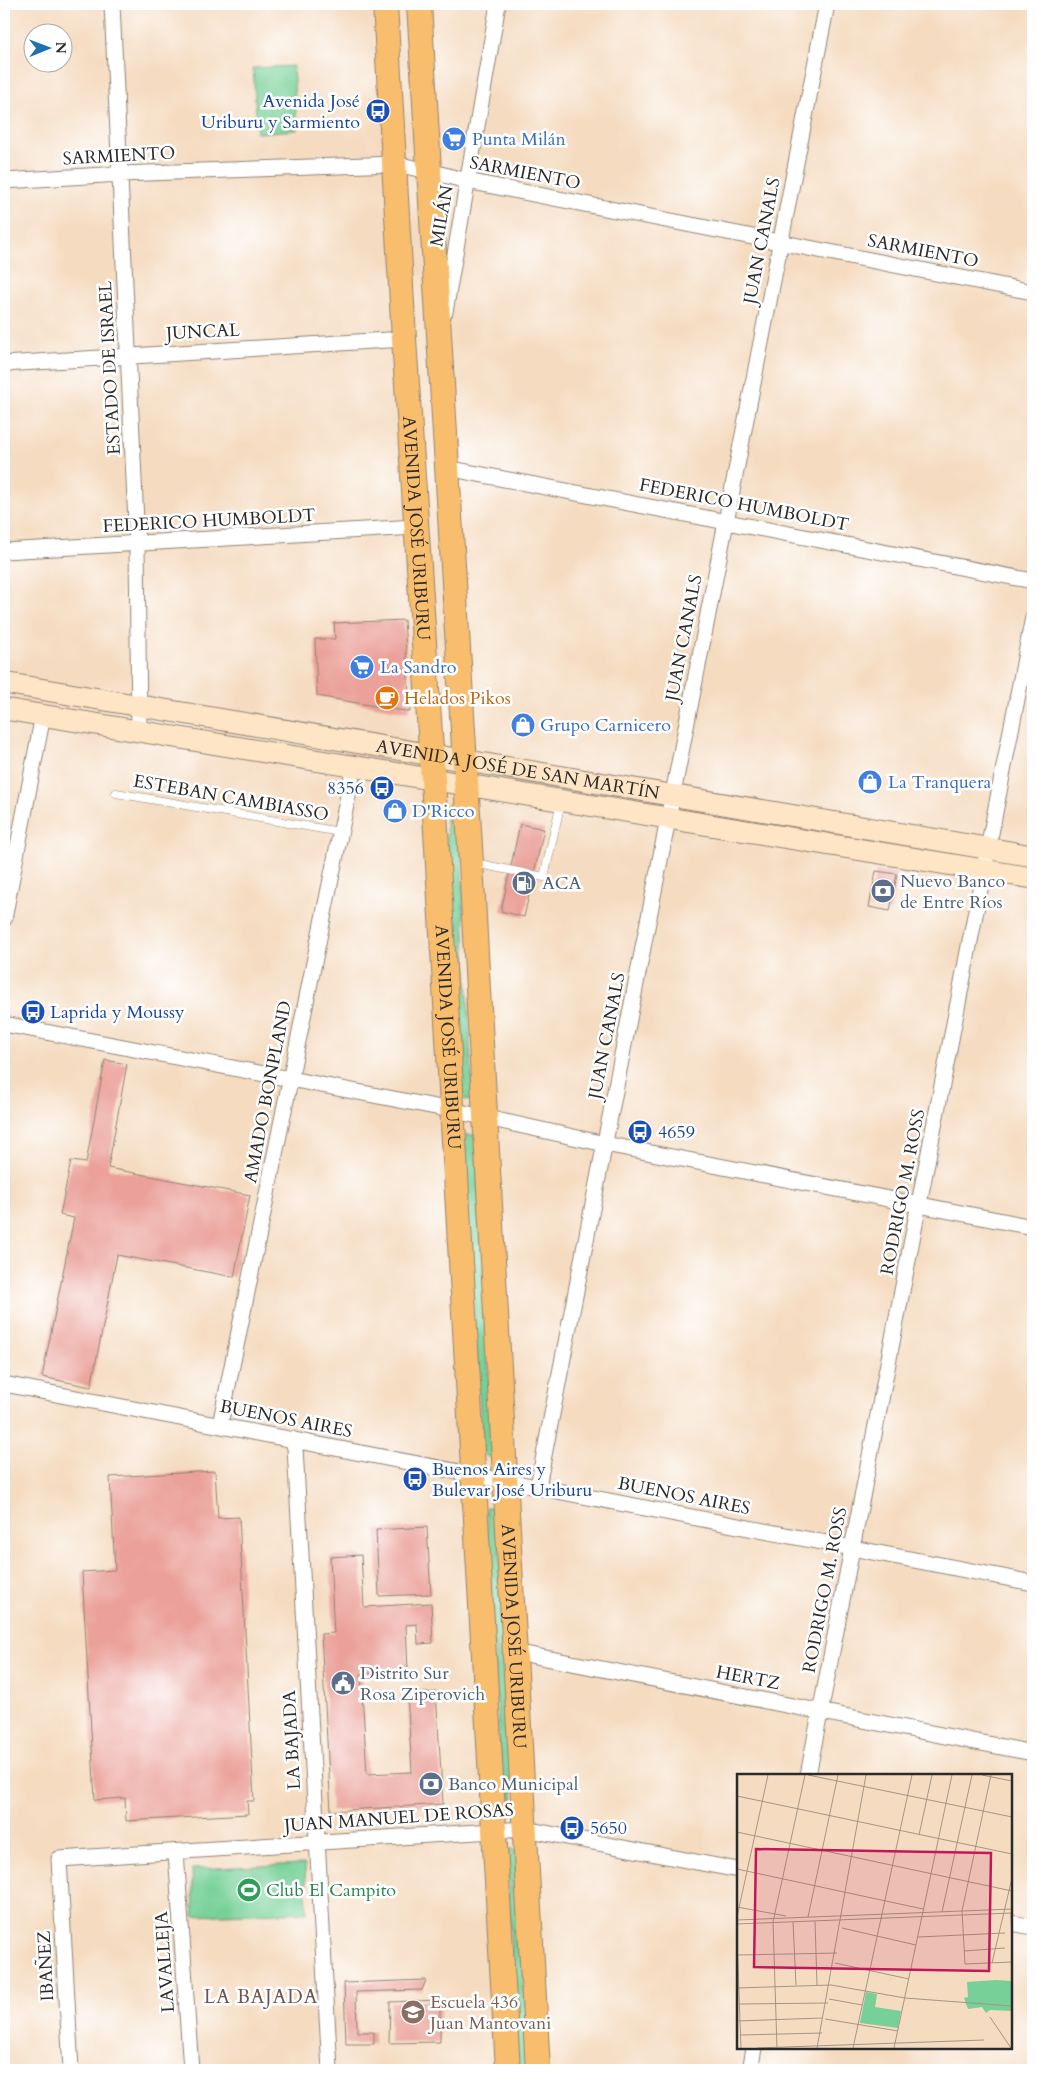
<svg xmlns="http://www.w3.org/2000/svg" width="1037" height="2074" font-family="Cardo,serif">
<rect width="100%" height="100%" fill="#fff"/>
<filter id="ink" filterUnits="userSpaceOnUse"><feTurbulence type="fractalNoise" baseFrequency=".02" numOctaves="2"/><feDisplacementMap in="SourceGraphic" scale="10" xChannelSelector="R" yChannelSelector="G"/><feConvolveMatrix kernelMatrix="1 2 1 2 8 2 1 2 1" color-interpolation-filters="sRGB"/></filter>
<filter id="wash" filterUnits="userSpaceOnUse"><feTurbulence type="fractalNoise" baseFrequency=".0096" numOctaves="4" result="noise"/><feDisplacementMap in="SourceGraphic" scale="20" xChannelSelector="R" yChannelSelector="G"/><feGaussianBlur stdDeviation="1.12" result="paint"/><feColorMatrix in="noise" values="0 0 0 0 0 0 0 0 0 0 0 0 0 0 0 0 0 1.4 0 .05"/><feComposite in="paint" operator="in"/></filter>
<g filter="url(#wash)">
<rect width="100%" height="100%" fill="#f5dcc1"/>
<!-- green -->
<path fill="#76d097" stroke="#507e61" d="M293,66l4,64 -40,3 -4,-65z
M449,803l10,3 14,295 -12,-2 -16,-292z
M465,1135h8l3,2 17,319 -6,1 -5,-5z
M486,1507h8l4,2 16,302 -2,5h-6l-3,-3z
M507,1849h8l16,221h-16z
M305,1864l2,48 -113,4 -2,-47z"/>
<g id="blocks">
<!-- building -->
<path fill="#eba19a" d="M404,620l6,92 -93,-16 -2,-57h20l-1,-16z
M520,824l24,5 -20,88 -23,-6z
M876,871l21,3 -7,37 -21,-4z
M105,1060l22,4 -19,104 142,27 -16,82 -117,-22 -26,132 -49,-10 32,-159 -14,-3 11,-54 15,2z
M215,1471l3,47 21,-1 15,284h-7l1,13 -122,7 -1,-23 -30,2 -13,-228 33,-2 -5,-93z
M427,1527l4,67 -52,2 -3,-66z
M361,1555l3,52 67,-4 2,40 -15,1 -1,-20 -11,1 2,46 -47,3 6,100 45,-2 -5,-78 29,-2 7,112 -112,7 -10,-177 13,-1 -4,-76z
M426,1980l-4,10 -66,2 1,40h17v12h-28l-2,-61z
M440,2000v42l-51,1 1,-41z"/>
</g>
</g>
<g filter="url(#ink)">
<use href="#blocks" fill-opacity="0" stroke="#908476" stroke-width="1"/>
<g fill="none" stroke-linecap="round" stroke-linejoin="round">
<defs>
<path id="service" d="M116,793l224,39
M474,863l70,14 17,-75"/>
<path id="minor" d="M112,4l25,540 2,187
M4,181l117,-7 274,-10 34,7 38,10 566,111
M445,312l53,-308
M4,364l400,-25
M447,468l586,113
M4,551l412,-24
M4,919l39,-204
M4,1024l447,86 154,34 428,83
M4,1384l1029,199
M220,1425l134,-659
M292,1439l3,9 35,622
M538,1486l289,-1482
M515,1652l518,101
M808,1775l225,-1158
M176,1852l15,218
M1011,1923l22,4
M71,2070l-12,-211 466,-30 213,41
M750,2070l4,-22"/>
<g id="secondary">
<path id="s1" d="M4,683l1029,173"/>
<path d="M4,709l1029,169"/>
</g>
<g id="primary">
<path id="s2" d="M385,4l19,335 29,440 75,1291"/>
<path id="s3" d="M419,4l52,859 67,1207"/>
</g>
</defs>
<!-- service casing -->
<use href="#service" stroke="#908476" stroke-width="9"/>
<!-- minor casing -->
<use href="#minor" stroke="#908476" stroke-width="17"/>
<!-- secondary casing -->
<use href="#secondary" stroke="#908476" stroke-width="23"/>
<!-- primary casing -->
<use href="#primary" stroke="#908476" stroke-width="26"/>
<!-- service -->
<use href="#service" stroke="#fff" stroke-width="8"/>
<!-- minor -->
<use href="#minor" stroke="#fff" stroke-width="15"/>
<!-- secondary -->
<use href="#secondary" stroke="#fde5c5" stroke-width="21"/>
<!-- primary -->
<use href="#primary" stroke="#f9be6d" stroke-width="24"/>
</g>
</g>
<!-- icons -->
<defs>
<symbol id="bus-disc" viewBox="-11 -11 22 22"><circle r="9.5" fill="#1a4fb4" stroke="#fff"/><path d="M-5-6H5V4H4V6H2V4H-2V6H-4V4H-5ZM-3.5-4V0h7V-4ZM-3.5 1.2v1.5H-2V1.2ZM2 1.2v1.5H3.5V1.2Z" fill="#fff"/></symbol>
<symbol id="supermarket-disc" viewBox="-11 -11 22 22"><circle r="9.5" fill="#3f7fe0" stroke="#fff"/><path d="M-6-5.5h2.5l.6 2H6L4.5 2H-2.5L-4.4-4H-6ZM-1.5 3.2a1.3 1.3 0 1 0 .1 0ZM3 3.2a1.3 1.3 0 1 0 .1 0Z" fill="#fff"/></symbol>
<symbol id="cafe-disc" viewBox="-11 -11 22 22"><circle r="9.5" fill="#e8710a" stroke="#fff"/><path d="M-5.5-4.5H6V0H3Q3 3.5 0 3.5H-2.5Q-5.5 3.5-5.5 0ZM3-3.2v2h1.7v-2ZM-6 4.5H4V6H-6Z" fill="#fff"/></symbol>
<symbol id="shop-disc" viewBox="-11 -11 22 22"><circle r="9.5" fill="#3f7fe0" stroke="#fff"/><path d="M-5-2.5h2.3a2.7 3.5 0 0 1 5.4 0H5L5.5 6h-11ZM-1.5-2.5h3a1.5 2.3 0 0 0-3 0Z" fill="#fff"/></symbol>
<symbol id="fuel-disc" viewBox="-11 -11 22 22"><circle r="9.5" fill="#5c6f8a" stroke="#fff"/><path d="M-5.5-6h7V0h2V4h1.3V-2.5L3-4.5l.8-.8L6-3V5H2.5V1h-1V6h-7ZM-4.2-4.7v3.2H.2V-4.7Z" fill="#fff"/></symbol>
<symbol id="bank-disc" viewBox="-11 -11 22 22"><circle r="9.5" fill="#5c6f8a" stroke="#fff"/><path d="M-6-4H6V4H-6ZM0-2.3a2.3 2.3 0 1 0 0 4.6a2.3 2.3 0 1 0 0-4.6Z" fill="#fff"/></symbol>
<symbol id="civic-disc" viewBox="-11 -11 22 22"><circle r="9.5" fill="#5c6f8a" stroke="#fff"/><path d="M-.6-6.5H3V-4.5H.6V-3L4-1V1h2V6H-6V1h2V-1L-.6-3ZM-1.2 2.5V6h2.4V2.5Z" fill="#fff"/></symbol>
<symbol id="stadium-disc" viewBox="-11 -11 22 22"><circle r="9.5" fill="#2e9e5b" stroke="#fff"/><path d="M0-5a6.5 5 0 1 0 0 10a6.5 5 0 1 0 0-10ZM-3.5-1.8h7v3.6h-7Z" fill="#fff"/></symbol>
<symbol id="university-disc" viewBox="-11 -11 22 22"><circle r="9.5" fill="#8d6e63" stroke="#fff"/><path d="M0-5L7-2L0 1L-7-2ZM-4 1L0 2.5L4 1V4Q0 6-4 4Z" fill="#fff"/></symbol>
</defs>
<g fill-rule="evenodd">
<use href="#bus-disc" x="364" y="97" width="28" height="28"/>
<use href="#supermarket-disc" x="440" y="125" width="28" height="28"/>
<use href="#supermarket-disc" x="348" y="653" width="28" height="28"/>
<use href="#cafe-disc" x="373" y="684" width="28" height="28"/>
<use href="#shop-disc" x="509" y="711" width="28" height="28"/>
<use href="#shop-disc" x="856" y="768" width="28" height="28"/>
<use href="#bus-disc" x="368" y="774" width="28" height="28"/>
<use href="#shop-disc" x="381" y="797" width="28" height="28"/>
<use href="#fuel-disc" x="510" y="869" width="28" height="28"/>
<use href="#bank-disc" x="869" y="877" width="28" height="28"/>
<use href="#bus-disc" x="19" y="998" width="28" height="28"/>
<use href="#bus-disc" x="626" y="1118" width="28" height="28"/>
<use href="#bus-disc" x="401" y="1465" width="28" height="28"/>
<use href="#civic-disc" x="329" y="1669" width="28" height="28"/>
<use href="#bank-disc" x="417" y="1770" width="28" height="28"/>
<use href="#bus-disc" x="558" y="1814" width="28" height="28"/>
<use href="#stadium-disc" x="235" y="1876" width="28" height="28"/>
<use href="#university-disc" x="399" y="1998" width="28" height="28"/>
</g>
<g text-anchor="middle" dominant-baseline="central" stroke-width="5" stroke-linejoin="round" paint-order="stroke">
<!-- transit labels -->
<g font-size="18" fill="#164399" stroke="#fff" text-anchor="start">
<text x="360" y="101" text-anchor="end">Avenida José<tspan x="360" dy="21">Uriburu y Sarmiento</tspan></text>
<text x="364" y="788" text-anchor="end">8356</text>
<text x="50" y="1012">Laprida y Moussy</text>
<text x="658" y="1132">4659</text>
<text x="432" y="1469">Buenos Aires y<tspan x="432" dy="21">Bulevar José Uriburu</tspan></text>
<text x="590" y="1828">5650</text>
</g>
<!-- shop labels -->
<g font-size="18" fill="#366cbe" stroke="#fff" text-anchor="start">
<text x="472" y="139">Punta Milán</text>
<text x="380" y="667">La Sandro</text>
<text x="540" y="725">Grupo Carnicero</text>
<text x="888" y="782">La Tranquera</text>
<text x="412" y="811">D'Ricco</text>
</g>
<!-- street labels -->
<g font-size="18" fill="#2b2b2b" stroke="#fff">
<text transform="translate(119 156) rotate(-3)">SARMIENTO</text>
<text transform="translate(525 173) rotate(11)">SARMIENTO</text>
<text transform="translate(442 216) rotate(-80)">MILÁN</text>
<text transform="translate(762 241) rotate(-79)">JUAN CANALS</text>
<text transform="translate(923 251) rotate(11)">SARMIENTO</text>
<text transform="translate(203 332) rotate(-3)">JUNCAL</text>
<text transform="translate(110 368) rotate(-93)">ESTADO DE ISRAEL</text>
<text transform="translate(744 505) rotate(11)">FEDERICO HUMBOLDT</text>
<text transform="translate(209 521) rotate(-3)">FEDERICO HUMBOLDT</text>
<text stroke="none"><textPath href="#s2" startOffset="525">AVENIDA JOSÉ URIBURU</textPath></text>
<text transform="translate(684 638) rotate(-79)">JUAN CANALS</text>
<text stroke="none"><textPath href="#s1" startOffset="521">AVENIDA JOSÉ DE SAN MARTÍN</textPath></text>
<text transform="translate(231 798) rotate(10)">ESTEBAN CAMBIASSO</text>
<text transform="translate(607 1036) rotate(-79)">JUAN CANALS</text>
<text stroke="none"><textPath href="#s2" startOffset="1035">AVENIDA JOSÉ URIBURU</textPath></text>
<text transform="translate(268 1092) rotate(-79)">AMADO BONPLAND</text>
<text transform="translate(903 1192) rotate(-79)">RODRIGO M. ROSS</text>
<text transform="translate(286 1419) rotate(11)">BUENOS AIRES</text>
<text transform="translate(684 1496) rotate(11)">BUENOS AIRES</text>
<text transform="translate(825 1590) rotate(-79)">RODRIGO M. ROSS</text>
<text stroke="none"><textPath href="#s3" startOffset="1635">AVENIDA JOSÉ URIBURU</textPath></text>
<text transform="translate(748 1678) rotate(11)">HERTZ</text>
<text transform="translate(292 1740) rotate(-93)">LA BAJADA</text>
<text transform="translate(399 1818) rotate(-4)">JUAN MANUEL DE ROSAS</text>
<text transform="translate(165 1962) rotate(-94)">LAVALLEJA</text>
<text transform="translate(46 1966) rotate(-93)">IBAÑEZ</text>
</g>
<!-- food labels -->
<g font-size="18" fill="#c56008" stroke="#fff" text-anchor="start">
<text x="404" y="698">Helados Pikos</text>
</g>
<!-- service labels -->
<g font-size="18" fill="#4e5e75" stroke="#fff" text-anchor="start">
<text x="900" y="881">Nuevo Banco<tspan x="900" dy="21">de Entre Ríos</tspan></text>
<text x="542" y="883">ACA</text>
<text x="360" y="1673">Distrito Sur<tspan x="360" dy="21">Rosa Ziperovich</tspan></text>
<text x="448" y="1784">Banco Municipal</text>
</g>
<!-- leisure labels -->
<g font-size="18" fill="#27864d" stroke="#fff" text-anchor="start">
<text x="266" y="1890">Club El Campito</text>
</g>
<!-- education labels -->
<g font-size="18" fill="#785e54" stroke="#fff" text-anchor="start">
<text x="430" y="2002">Escuela 436<tspan x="430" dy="21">Juan Mantovani</tspan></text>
</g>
<!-- neighbourhood labels -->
<g font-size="19" letter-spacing="1" fill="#6e5452" stroke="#fff">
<text x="261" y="1997">LA BAJADA</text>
</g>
</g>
<!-- overview -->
<g transform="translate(737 1774)">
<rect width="275" height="275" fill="#f5dcc1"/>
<path d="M259,206l16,1v30l-22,-1 -4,3 -4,-6 -14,2 -4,-11 4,-1 -1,-15zM129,218l11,2 -2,13 26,4 -3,17 -38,-5z" fill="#76d097"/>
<path fill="none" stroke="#a49585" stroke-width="1" d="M71,1l204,42M245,1l30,6M254,1l-29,136 3,53 47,-2M0,22l275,58M0,58l275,59M182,61l13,-60M0,95l186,40M0,133l49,9M205,138l30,-137M274,139l1,32M0,143l31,-142M71,143l30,-142M0,146l275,-11M78,147l2,64M56,148l3,63M0,150l275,-11M105,154l74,17M181,163l87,-4M0,164l4,110M227,177l41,-3M1,181l99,-2M98,189l74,16M255,189l20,-85M0,214l94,-3 74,13 107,8M92,225l33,6M3,230l88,-1M253,243l21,31M88,245l73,12M0,247l85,-3M4,261l81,-2M20,274l227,-8M40,274l-4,-126 32,-147M80,274l49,-273M116,274l59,-273M157,274l58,-273"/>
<path fill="#c2185b" fill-opacity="0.15" stroke="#c2185b" stroke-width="2.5" d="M19,75l235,4 -2,118 -235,-4z"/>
<rect width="275" height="275" fill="none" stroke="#2b2b2b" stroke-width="2.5"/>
</g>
<!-- margin -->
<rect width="1037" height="2074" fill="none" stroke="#fff" stroke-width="20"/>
<!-- north arrow -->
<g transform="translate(48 48) rotate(89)"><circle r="24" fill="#ffffff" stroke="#aaaaaa"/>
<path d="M0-4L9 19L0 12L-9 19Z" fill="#1f6fb2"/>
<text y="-8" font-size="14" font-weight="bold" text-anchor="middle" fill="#2b2b2b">N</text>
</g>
</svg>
